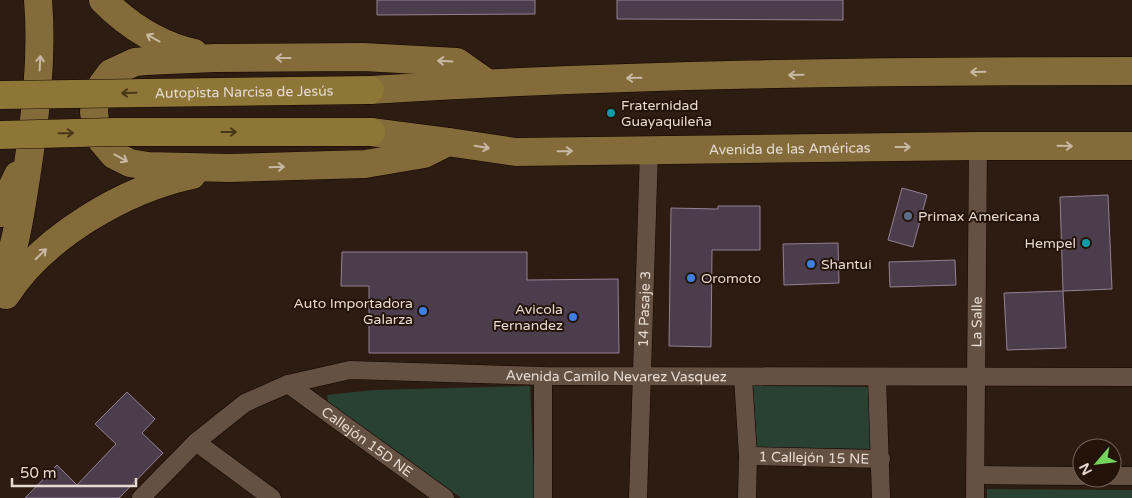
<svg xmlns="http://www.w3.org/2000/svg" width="1132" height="498" font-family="'Varela Round',sans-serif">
<rect width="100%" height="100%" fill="#2d1c11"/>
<!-- green -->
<path fill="#284131" d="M530,386l5,112h-74l-133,-96 -1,-7 46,-5z
M753,386l116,1 1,62 -113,-2z
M987,489l145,1v8h-145z"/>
<!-- building -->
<path fill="#4c3d4d" stroke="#928193" d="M377,0h158v14l-158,1z
M617,0h226v20l-226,-1z
M902,188l25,7 -14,52 -25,-7z
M1108,195l4,94 -49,2 -3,-94z
M718,206h42v44h-48l-1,97 -42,-1 2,-138 47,1z
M838,243l1,40 -55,2 -1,-41z
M342,252h185v28l91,-1 1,74h-250v-67h-28z
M955,260l1,25 -66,2 -1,-25z
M1063,291l3,57 -59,2 -3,-57z
M127,392l28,27 -13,14 21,20 -44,45h-94l32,-33 20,20 39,-41 -21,-20z"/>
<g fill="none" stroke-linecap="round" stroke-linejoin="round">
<defs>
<g id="minor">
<path d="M543,376v122"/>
<path d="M743,377l5,79 -1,42"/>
<path d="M877,377l4,121"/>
<path id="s1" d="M288,384l157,114"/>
<path d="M196,442l76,56"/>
<path id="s2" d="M748,456l133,3"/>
<path d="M976,475l106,1"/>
<path d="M1112,476h20"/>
<path id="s3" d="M141,498l55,-56 49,-39 43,-19 62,-14 193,6 589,1"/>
<path id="s4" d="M638,498l11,-348"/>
<path id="s5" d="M975,498l3,-352"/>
</g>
<g id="primary">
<path d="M103,0c26,26 56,45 91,53"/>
<path d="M370,90c254,-16 508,-19 762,-19"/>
<path id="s6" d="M371,132l77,10 68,10 462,-6h154"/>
<path d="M448,142l-24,12 -59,10 -136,4 -81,-2 -18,-3 -16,-8 -12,-14 -6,-14 -2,-15 1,-13 7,-14 9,-12 24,-11 11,-1 69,-3 148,-1 94,5 30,21"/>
<path d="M0,213l18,-38"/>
<path d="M0,288c15,-36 20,-72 26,-110 9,-60 17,-118 12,-178"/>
<path d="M6,295c37,-58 119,-106 186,-120"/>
</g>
</defs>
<!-- minor casing -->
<use href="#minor" stroke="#150601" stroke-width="19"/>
<!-- primary casing -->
<use href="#primary" stroke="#150601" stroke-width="29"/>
<!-- minor -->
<use href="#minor" stroke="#655044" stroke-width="18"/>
<!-- primary -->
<use href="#primary" stroke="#836c39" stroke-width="28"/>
<defs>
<g id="trunk-bridge">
<path id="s7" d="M0,95l370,-5"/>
<path d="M0,135l114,-3h257"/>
</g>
</defs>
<!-- trunk-bridge casing -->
<use href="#trunk-bridge" stroke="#150601" stroke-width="29" stroke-linecap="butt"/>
<!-- trunk-bridge -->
<use href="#trunk-bridge" stroke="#8d7636" stroke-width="28"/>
</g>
<!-- one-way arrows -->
<defs><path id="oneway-shaft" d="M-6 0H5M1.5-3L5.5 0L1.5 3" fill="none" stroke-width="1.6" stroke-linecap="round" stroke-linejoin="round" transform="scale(1.25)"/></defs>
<g stroke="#c8b8a3">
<use href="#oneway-shaft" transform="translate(153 38) rotate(-151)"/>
<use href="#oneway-shaft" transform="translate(283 58) rotate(180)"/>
<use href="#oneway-shaft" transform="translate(445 61) rotate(-177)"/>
<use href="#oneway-shaft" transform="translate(40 63) rotate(-87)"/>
<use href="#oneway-shaft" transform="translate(978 72) rotate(179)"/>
<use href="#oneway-shaft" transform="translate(796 75) rotate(179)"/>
<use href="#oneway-shaft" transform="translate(634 78) rotate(179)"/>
<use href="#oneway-shaft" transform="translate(1065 146) rotate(1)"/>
<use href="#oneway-shaft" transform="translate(482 147) rotate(9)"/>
<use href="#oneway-shaft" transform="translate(903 147)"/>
<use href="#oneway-shaft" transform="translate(565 151) rotate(-1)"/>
<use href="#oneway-shaft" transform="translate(121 158) rotate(29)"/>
<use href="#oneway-shaft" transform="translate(277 167) rotate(-2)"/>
<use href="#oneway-shaft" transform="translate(41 254) rotate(-44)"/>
</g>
<g stroke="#483618">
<use href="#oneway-shaft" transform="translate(129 93) rotate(179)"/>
<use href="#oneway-shaft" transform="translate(229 132)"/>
<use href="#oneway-shaft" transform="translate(66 133) rotate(-1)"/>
</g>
<!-- markers -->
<g fill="#0f9aa8" stroke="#231308" stroke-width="2">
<circle cx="611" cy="113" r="5"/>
<circle cx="1086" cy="243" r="5"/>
</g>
<circle fill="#5c6f8a" stroke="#231308" stroke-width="2" cx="908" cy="216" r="5"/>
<g fill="#3f7fe0" stroke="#231308" stroke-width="2">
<circle cx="811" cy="264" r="5"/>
<circle cx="691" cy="278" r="5"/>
<circle cx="423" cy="311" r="5"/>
<circle cx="573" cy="317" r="5"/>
</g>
<g text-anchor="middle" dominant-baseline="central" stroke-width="4" stroke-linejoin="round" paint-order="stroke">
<!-- street labels -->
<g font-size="14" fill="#e5d9d1" stroke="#231308">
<text stroke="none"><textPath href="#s7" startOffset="244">Autopista Narcisa de Jesús</textPath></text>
<text stroke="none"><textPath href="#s6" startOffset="420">Avenida de las Américas</textPath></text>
<text stroke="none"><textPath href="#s4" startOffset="189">14 Pasaje 3</textPath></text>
<text stroke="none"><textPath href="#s5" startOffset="176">La Salle</textPath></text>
<text stroke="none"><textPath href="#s3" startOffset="518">Avenida Camilo Nevarez Vasquez</textPath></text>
<text stroke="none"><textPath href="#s1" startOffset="98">Callejón 15D NE</textPath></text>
<text stroke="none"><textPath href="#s2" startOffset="66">1 Callejón 15 NE</textPath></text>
</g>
<!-- poi labels -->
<g font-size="14" fill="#e5d9d1" stroke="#231308" text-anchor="start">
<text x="621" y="105">Fraternidad<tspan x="621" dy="16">Guayaquileña</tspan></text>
<text x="918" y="216">Primax Americana</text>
<text x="1076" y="243" text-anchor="end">Hempel</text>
<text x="821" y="264">Shantui</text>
<text x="701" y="278">Oromoto</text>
<text x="413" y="303" text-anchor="end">Auto Importadora<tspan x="413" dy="16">Galarza</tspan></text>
<text x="563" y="309" text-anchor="end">Avicola<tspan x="563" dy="16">Fernandez</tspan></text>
</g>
</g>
<!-- north arrow -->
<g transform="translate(1097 463) rotate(242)"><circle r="24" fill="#231308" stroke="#716258"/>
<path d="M0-4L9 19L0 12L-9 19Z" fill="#75d25b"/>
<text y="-8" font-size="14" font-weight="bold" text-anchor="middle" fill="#e5d9d1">N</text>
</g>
<!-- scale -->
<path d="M12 478v8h124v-8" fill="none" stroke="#e5d9d1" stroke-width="2.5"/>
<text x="20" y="478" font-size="15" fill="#e5d9d1" stroke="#231308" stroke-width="4" paint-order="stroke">50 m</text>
</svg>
